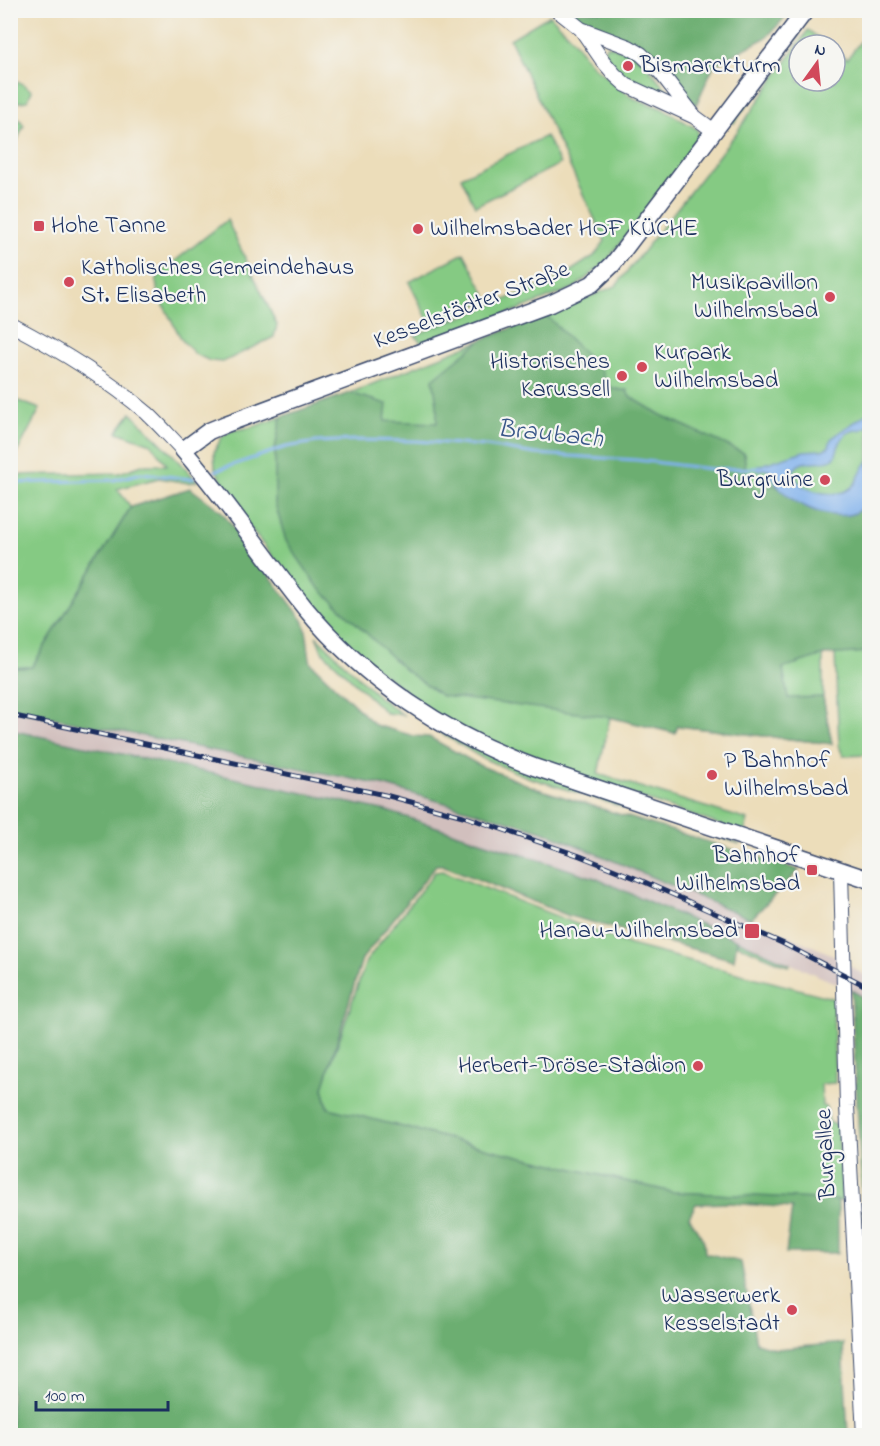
<svg xmlns="http://www.w3.org/2000/svg" width="880" height="1446" font-family="'Indie Flower',sans-serif">
<rect width="100%" height="100%" fill="#f6f6f2"/>
<filter id="ink" filterUnits="userSpaceOnUse"><feTurbulence type="fractalNoise" baseFrequency=".0167" numOctaves="2"/><feDisplacementMap in="SourceGraphic" scale="12" xChannelSelector="R" yChannelSelector="G"/><feConvolveMatrix kernelMatrix="1 2 1 2 8 2 1 2 1" color-interpolation-filters="sRGB"/></filter>
<filter id="wash" filterUnits="userSpaceOnUse"><feTurbulence type="fractalNoise" baseFrequency=".008" numOctaves="4" result="noise"/><feDisplacementMap in="SourceGraphic" scale="24" xChannelSelector="R" yChannelSelector="G"/><feGaussianBlur stdDeviation="1.35" result="paint"/><feColorMatrix in="noise" values="0 0 0 0 0 0 0 0 0 0 0 0 0 0 0 0 0 1.4 0 .05"/><feComposite in="paint" operator="in"/></filter>
<g filter="url(#wash)">
<rect width="100%" height="100%" fill="#ecddba"/>
<!-- industrial -->
<path fill="#d1bfbd" d="M10,709l372,76 161,46 288,123 38,24v23l-18,-11 -256,-112 -208,-67 -376,-81z"/>
<!-- green -->
<path fill="#85ca83" stroke="#507c70" stroke-width="1.5" d="M550,15l20,21 22,29 41,33 30,11 34,20 3,12 -95,122 -31,25 -150,58 -9,-11 17,-7 -23,-46 55,-29 24,46 -52,28 124,-49 34,-22 11,-15 -95,-202z
M808,30l20,15h-29v36h36v-31l12,9 22,-29v725l-26,1 -4,-10 -4,-92 -12,1v42l9,47 -154,-18 -3,7 -65,-16 -12,57 150,46 -4,13 -236,-80 -73,-39 -98,-76 -113,-143 1,-8 -10,-19 -1,-16 8,-15 8,-6 23,-4 97,-34 266,-107 121,-154z
M795,31l4,4 -65,88 -7,-1z
M607,45l31,11 30,35 1,4 -5,4 -47,-25 -13,-24z
M18,81l14,10 -5,10 -16,2v-7z
M13,119h6l5,6 -8,18 -3,-1 -2,-22z
M546,136l14,28 -85,42 -14,-29z
M227,220l50,105 -3,12 -51,25 -13,-1 -15,-7 -13,-14 -24,-45 -2,-14 5,-9z
M11,398l29,11 -29,55 -1,-66z
M131,413l49,49 17,19 -9,2 -29,-5 -42,11 14,18 -99,160 -21,1 -1,-193 109,-2 23,-8h25l-16,-21 -34,-12z
M316,636l64,62 23,17 -17,-2 -64,-62z
M434,722l306,122 -213,-67 -45,-19 -56,-34z
M442,871l188,74 203,53 2,85 -14,1 1,22 4,1 3,15 9,4 4,75 -170,-9 -179,-42 -165,-42 -5,-21 43,-126 69,-89z
M737,940l53,24 -1,2 -53,-22z"/>
<!-- forest -->
<path fill="#6cae71" stroke="#446e68" stroke-width="1.5" d="M564,11h227l-24,26 -53,28 -18,40c-39,-37 -86,-66 -132,-94z
M546,315l56,56c3,14 10,20 25,19l2,6 32,19 83,38 3,26 8,11 20,-5c19,15 56,37 80,28 6,-3 10,-9 14,-13v152l-46,3 -40,13 5,30 35,-1 9,47 -154,-18 -3,7 -66,-16 -167,-21 -37,-26 -87,-83 -32,-46 -11,-37v-55l6,-32 69,-24 37,11 -2,17 52,2v-19l-4,-25 48,-39z
M190,488l31,23 82,109c6,15 4,28 8,43l64,62 39,11 15,1 50,28 59,24 261,81 -48,49 -208,-88 -161,-46 -371,-76v-41l21,-1 99,-160z
M10,730l377,81 208,67 142,62 -3,20 -165,-44 -127,-51h-6l-74,94 -39,129 5,20 165,42 179,42 166,8v53h-52l6,-45 -62,-5 -34,1 -7,13 15,24 1,12 36,9 15,81 20,6 67,-6 5,92h-837z
M851,990l18,11v328z"/>
<!-- water -->
<path fill="#80b1ec" stroke="#4e70a5" stroke-width="1.5" d="M869,412v13c-5,4 -7,5 -13,5 -15,2 -17,15 -21,27 -14,10 -32,-2 -42,14 3,20 37,27 53,20 14,-6 13,-23 23,-30v39c-4,4 -8,10 -14,13 -27,11 -80,-15 -86,-44l-11,1v-4l46,-15 18,-1 7,-3 2,-8z"/>
<g fill="none" stroke-linecap="round" stroke-linejoin="round">
<!-- stream -->
<path stroke="#80b1ec" stroke-width="3" d="M215,471l71,-24 30,-5 40,-2 61,1 70,5 49,8 101,6 74,9 49,-1
M10,483l104,-3 28,-7 48,6 4,-1"/>
</g>
</g>
<g filter="url(#ink)">
<g fill="none" stroke-linecap="round" stroke-linejoin="round">
<defs>
<path id="minor" d="M557,10l24,19 48,18 12,7 20,19 34,44
M581,29l22,32 12,14 11,10 69,32 19,14
M10,324c48,25 96,54 137,89 13,12 24,25 36,37
M841,871l6,235 17,330"/>
<path id="major" d="M806,10l-193,254 -21,20 -42,20 -324,120 -17,7 -26,19c44,50 80,106 122,158 59,72 142,127 229,159l336,113"/>
</defs>
<!-- minor casing -->
<use href="#minor" stroke="#3a496c" stroke-width="16"/>
<!-- major casing -->
<use href="#major" stroke="#3a496c" stroke-width="19"/>
<!-- minor -->
<use href="#minor" stroke="#fff" stroke-width="14"/>
<!-- major -->
<use href="#major" stroke="#fff" stroke-width="16"/>
<defs>
<path id="rail" d="M10,715l375,80 78,21 117,40 60,24 142,63 88,45"/>
</defs>
<!-- rail casing -->
<use href="#rail" stroke="#1b2f5e" stroke-width="5"/>
<!-- rail -->
<use href="#rail" stroke="#f6f6f2" stroke-width="3" stroke-dasharray="9" stroke-linecap="butt"/>
</g>
</g>
<!-- markers -->
<g fill="#d1495b" stroke="#f6f6f2" stroke-width="2">
<circle cx="628" cy="66" r="6"/>
<rect x="33" y="220" width="12" height="12" rx="3"/>
<circle cx="418" cy="229" r="6"/>
<circle cx="69" cy="282" r="6"/>
<circle cx="830" cy="297" r="6"/>
<circle cx="642" cy="367" r="6"/>
<circle cx="622" cy="376" r="6"/>
<circle cx="825" cy="480" r="6"/>
<circle cx="712" cy="775" r="6"/>
<rect x="806" y="864" width="12" height="12" rx="3"/>
<rect x="744" y="923" width="16" height="16" rx="3"/>
<circle cx="698" cy="1066" r="6"/>
<circle cx="792" cy="1310" r="6"/>
</g>
<g text-anchor="middle" dominant-baseline="central" stroke-width="4.5" stroke-linejoin="round" paint-order="stroke">
<!-- poi labels -->
<g font-size="24" fill="#1b2f5e" stroke="#f6f6f2" text-anchor="end">
<text x="640" y="66" text-anchor="start">Bismarckturm</text>
<text x="51" y="226" text-anchor="start">Hohe Tanne</text>
<text x="430" y="229" text-anchor="start">Wilhelmsbader HOF KÜCHE</text>
<text x="81" y="268" text-anchor="start">Katholisches Gemeindehaus<tspan x="81" dy="28">St. Elisabeth</tspan></text>
<text x="818" y="283">Musikpavillon<tspan x="818" dy="28">Wilhelmsbad</tspan></text>
<text x="654" y="353" text-anchor="start">Kurpark<tspan x="654" dy="28">Wilhelmsbad</tspan></text>
<text x="610" y="362">Historisches<tspan x="610" dy="28">Karussell</tspan></text>
<text x="813" y="480">Burgruine</text>
<text x="724" y="761" text-anchor="start">P Bahnhof<tspan x="724" dy="28">Wilhelmsbad</tspan></text>
<text x="800" y="856">Bahnhof<tspan x="800" dy="28">Wilhelmsbad</tspan></text>
<text x="738" y="931">Hanau-Wilhelmsbad</text>
<text x="686" y="1066">Herbert-Dröse-Stadion</text>
<text x="780" y="1296">Wasserwerk<tspan x="780" dy="28">Kesselstadt</tspan></text>
</g>
<!-- street labels -->
<g font-size="24" fill="#1b2f5e" stroke="#f6f6f2">
<text transform="translate(472 306) rotate(-21)">Kesselstädter Straße</text>
<text transform="translate(827 1154) rotate(-93)">Burgallee</text>
</g>
<!-- water labels -->
<g font-size="26" font-style="italic" fill="#395689" stroke="#f6f6f2">
<text transform="translate(550 435) rotate(6)">Braubach</text>
</g>
</g>
<!-- margin -->
<rect width="880" height="1446" fill="none" stroke="#f6f6f2" stroke-width="36"/>
<!-- north arrow -->
<g transform="translate(817 63) rotate(15)"><circle r="28" fill="#f6f6f2" stroke="#9ea6b7" stroke-width="1.5"/>
<path d="M0-4.5L10 22L0 15L-10 22Z" fill="#d1495b"/>
<text y="-9" font-size="16" font-weight="bold" text-anchor="middle" fill="#1b2f5e">N</text>
</g>
<!-- scale -->
<path d="M36 1401v9h132v-9" fill="none" stroke="#1b2f5e" stroke-width="3"/>
<text x="45" y="1401" font-size="18" fill="#1b2f5e" stroke="#f6f6f2" stroke-width="4.5" paint-order="stroke">100 m</text>
</svg>
